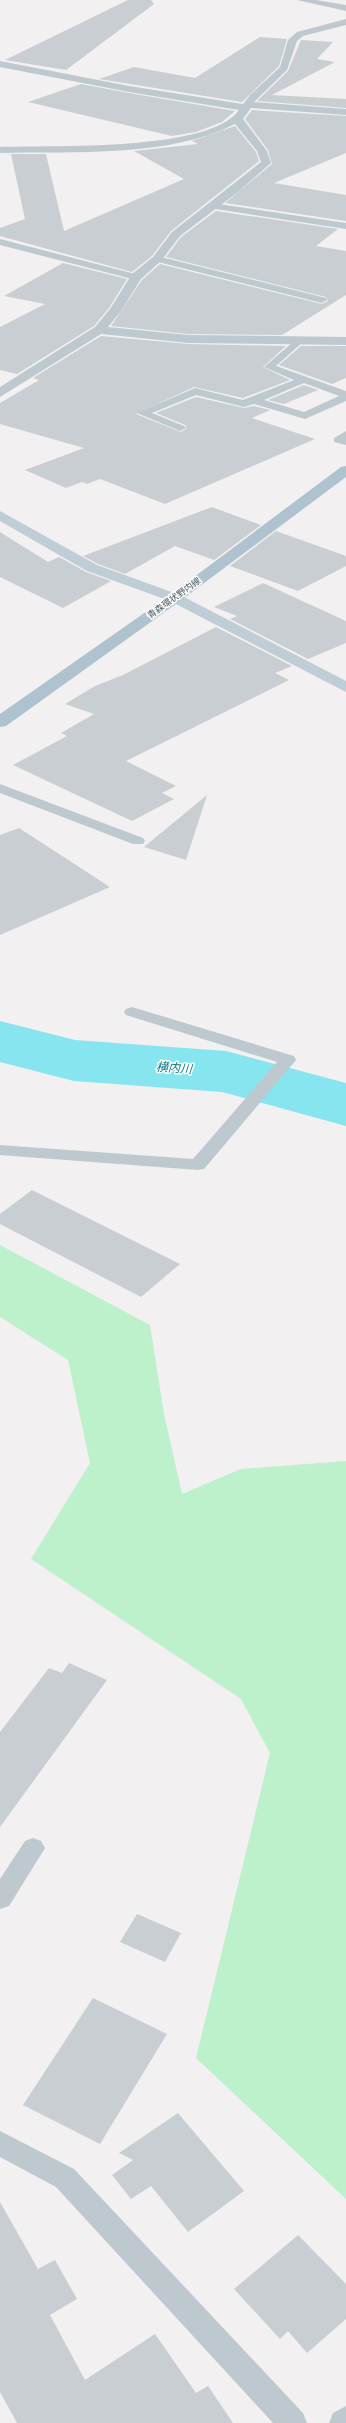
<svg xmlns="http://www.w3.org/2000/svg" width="346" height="2423" font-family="Roboto,'Noto Sans JP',sans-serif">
<rect width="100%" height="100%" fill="#f2f0f0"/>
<!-- green -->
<path fill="#bcf1cc" d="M0,1245l150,80 14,89 18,80 59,-25 105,-8v738l-150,-141 74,-305 -29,-54 -210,-140 59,-96 -22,-103 -68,-43z"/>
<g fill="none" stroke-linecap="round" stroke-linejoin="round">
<!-- river -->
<path fill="#87e5f0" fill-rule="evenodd" d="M0,1021l75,19 151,11 120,32v43l-124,-34 -148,-11 -74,-19z"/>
</g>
<!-- building -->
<path fill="#c9ced2" d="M128,0h23l3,4 -88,66 -61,-10z
M260,37l27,2 -8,27 -37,36 -143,-23 35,-12 61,11z
M301,40l32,2 -16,17 18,3 -63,33 74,4v9l-89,-7 31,-30z
M81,84l48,9 106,18 -13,11 -26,10 -24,4 -144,-34z
M252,110l94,6v37l-72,30 72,12v26l-121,-18 47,-39 -4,-14 -23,-31z
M235,126l21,26 3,9 -88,70 -19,25 -20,16 -132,-36v-8l25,-9 -14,-65h35l18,77 120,-52 -50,-28 64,-7 -6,-3z
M216,211l122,18 -22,17 30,5v44l-64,40 -94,-1 -77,-8 31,-46 18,-16 162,40 6,-3 -2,-4 -160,-40 15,-20z
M63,263l64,16 -18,29 -15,18 -77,48 -17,-4v-43l45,-23 -41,-8z
M101,336l87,8 98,2 -23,21 27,13 -47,18 -49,-11 -58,27 45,18 6,-4 -2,-3 -29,-12 40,-16 48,11 10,-2 16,4 -18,8 63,21 -150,65 -65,-25 -13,5 -5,-2 -16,6 -41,-18 59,-22 -84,-24v-21l39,-23 -6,-2z
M301,346h45v32l-14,6 -53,-19z
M304,385l14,5 -34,14 -16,-4z
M212,507l49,18 -47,35 -39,-14 -50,28 -27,-10 -15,-8z
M276,531l70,25v10l-48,25 -68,-25z
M0,532l48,30 11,-5 27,15 25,9 -48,27 -63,-31z
M263,583l83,38v22l-38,16 -78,-40 7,-3 -23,-9z
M216,627l76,39 -17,7 14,7 -163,81 50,25 -14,7 12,6 -42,22 -119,-56 54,-29 -6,-3 33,-19 -29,-10 30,-18 28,-11z
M207,795l-21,65 -42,-13z
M19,828l91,59 -110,48v-100z
M32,1190l148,74 -39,33 -141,-73v-10z
M69,1663l38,17 -107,147v-95l49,-64 13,5z
M137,1914l44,19 -16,29 -45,-20z
M93,1998l74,36 -67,110 -77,-39z
M178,2113l66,78 -56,41 -37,-46 -20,13 -19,-24 21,-15 -14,-7z
M0,2202l38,67 17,-9 22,39 -27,16 35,65 70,-46 41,59 12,-7 25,37h-216l-17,-31z
M298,2235l48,49v35l-39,34 -19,-22 -8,8 -46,-50z"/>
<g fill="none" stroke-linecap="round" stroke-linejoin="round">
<!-- lane -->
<path fill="#bdc9cf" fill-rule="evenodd" d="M212,203l134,20v6l-137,-21v-4z
M0,239l139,36 2,2 -5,3 -136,-35z
M157,256l169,42 1,2 -5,3 -168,-42 -2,-2z
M299,337l4,1v4l-27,24 70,25v10l-41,18 -51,-15 -10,3 -48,-12 -44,18 32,13 2,2 -6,3 -43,-18 58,-25 48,12 51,-20 -30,-13zM304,383l35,13 -35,16 -40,-12z
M346,431v14l-12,-3v-4z
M0,784l143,54 2,3 -2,3h-10l-133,-51z
M132,1007l162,49 2,4 -92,109 -6,1 -198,-15v-10l193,14 84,-97 -151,-47 -2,-3 2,-3z
M33,1838l8,3 4,7 -36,58 -9,3v-30l25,-38z
M0,2131l74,38 229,244 4,10h-34l-217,-236 -56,-30z
M346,2406v17h-17l4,-10z"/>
<!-- street -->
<path fill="#bdc9cf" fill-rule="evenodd" d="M297,0h19l30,5v6z
M346,19v6l-43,11 -6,5 -10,29 -33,32 92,7v6l-95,-7 -8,11 24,32 4,12 -33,29 -58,44 -19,25 -20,18 -20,32 -13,16 80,8 158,2v8l-158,-2 -87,-9 -101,63v-10l95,-60 15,-18 22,-35 21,-17 19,-25 89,-70 -4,-11 -22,-27c-67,34 -160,27 -235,29v-6c51,-2 210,5 239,-37l-110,-18 -129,-25v-6l129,25 114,18 7,-9 30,-28 8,-27 9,-8z"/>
<!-- secondary -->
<path fill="#bfcdd7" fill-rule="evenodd" d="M0,511l97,54 83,30 166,86v11l-176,-91 -83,-30 -87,-50z"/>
<!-- primary -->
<path fill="#aec2d0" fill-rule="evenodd" d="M346,466v11l-166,124 -174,125 -6,1v-13l170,-119 171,-128z"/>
</g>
<g text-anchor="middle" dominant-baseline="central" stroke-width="3" stroke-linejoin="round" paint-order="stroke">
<!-- far-street labels -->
<g font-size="9" fill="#47555e" stroke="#fff">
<text transform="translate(174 598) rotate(-36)">青森環状野内線</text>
</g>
<!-- water labels -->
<g font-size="12" font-style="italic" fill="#087c8a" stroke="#fff">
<text transform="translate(174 1068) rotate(4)">横内川</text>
</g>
</g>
</svg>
